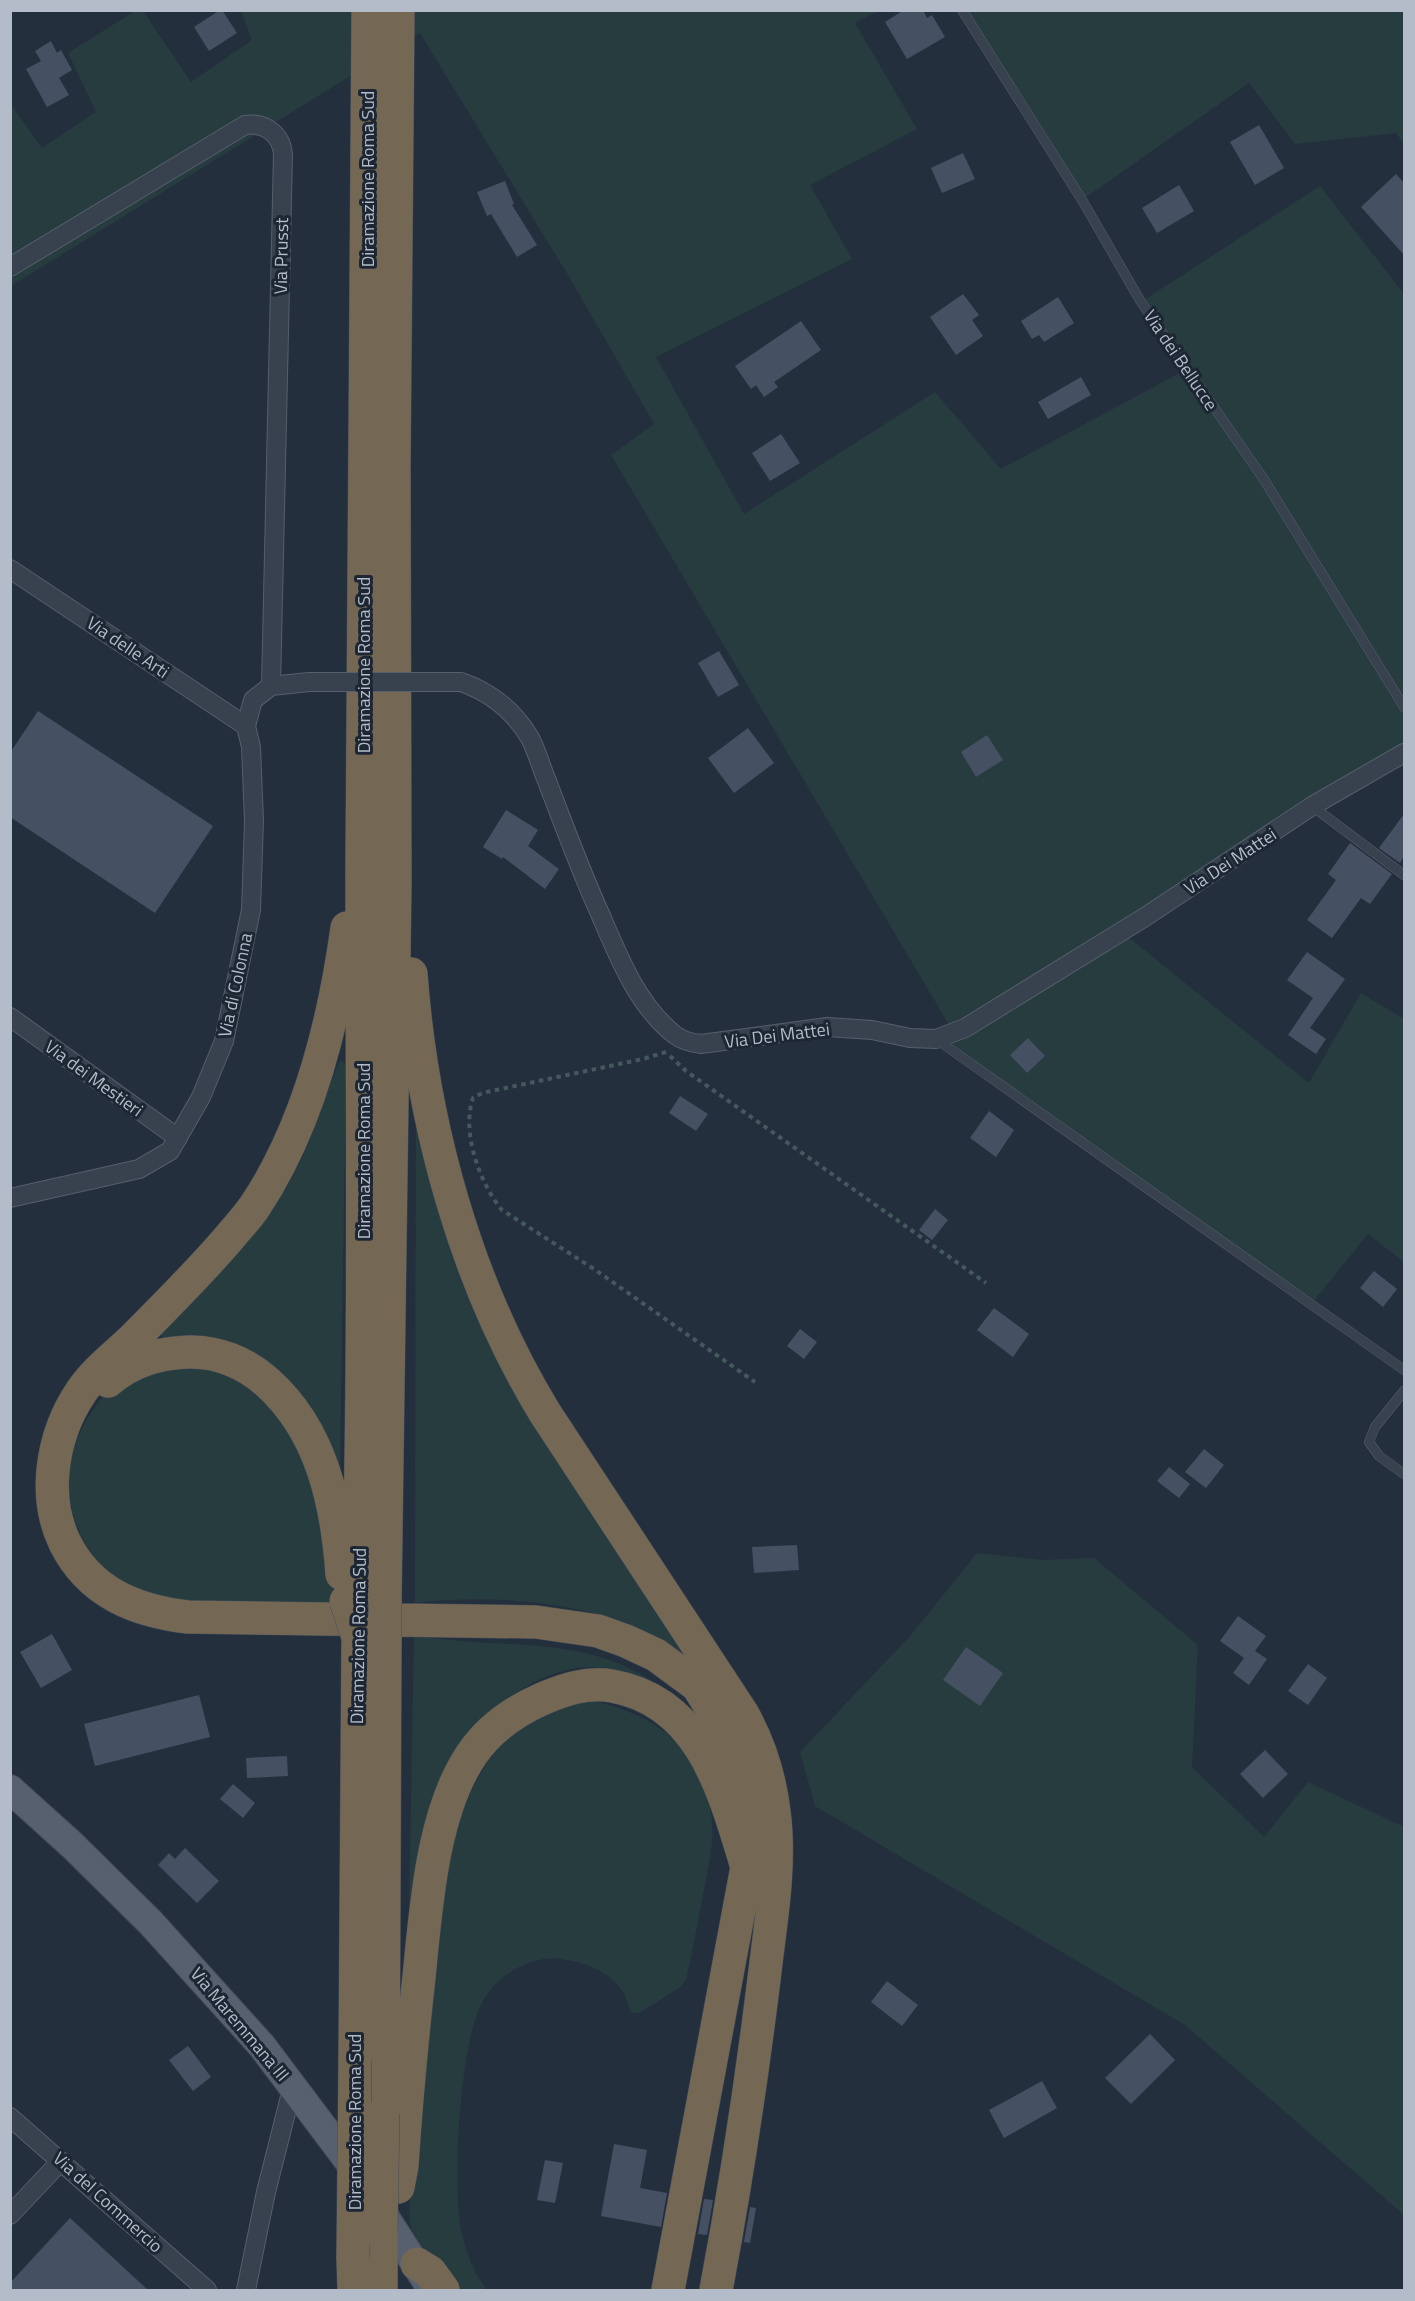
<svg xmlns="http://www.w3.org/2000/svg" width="1415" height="2301" font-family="'Titillium Web',sans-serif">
<rect width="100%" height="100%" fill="#242f3e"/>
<!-- green -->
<path fill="#263c3f" d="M135,11h8l48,71 61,-42 -11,-29h637l-23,12 62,106 -107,56 42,74 -196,98 88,157 191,-122 66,77 186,-100 -46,-67 179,-116 84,108v459l-282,179 187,151 52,-90 43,26v243l-36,-28 -60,74 -356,-260 3,-13 -344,-580 43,-31 -83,-144 -151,-247 -409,253 -1,-183 32,45 54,-36 -28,-59z
M962,11h442v133l-8,-11 -101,11 -46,-61 -167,117z
M341,1060l5,5 -6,411 -31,-68 -145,-67 -4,-8c56,-56 113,-110 146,-183 6,-14 30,-85 35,-90z
M416,1102l31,108 244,451c-11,-7 -22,-17 -33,-23 -69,-38 -167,-44 -243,-35z
M215,1365l56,29 34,44 32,154 -2,12 -34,-2h-117l-47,-11 -21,-13 -19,-17 -13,-19 -10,-23 -5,-26 1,-26 4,-22 12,-24 13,-20 20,-17 19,-11z
M977,1553l66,7 51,-2 104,87 -6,122 72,70 44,-55 96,45v388l-219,-190 -370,-219 -15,-54 111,-117z
M414,1635c83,16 168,-3 242,49 -13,-5 -27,-11 -40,-14 -51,-13 -102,18 -136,53l-72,243z
M592,1701c66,13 113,51 120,121 2,22 -4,46 -8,68 -6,30 -11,60 -18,90l-7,8 -40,25h-7c-4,-7 -5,-15 -9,-21 -13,-21 -39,-30 -62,-33 -32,-4 -65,17 -79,44 -22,40 -29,174 -22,220 3,22 13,50 27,67h-32c-8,-11 -44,-55 -45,-66 -2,-13 1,-28 1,-41 2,-50 8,-99 14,-149 14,-115 14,-318 167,-333z"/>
<!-- building -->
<path fill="#455162" d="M220,10h2l15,23 -28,18 -15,-24z
M904,10h19l4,8 5,-3 13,22 -38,22 -22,-37z
M51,41l6,12 4,-3 11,20 -13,8 10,17 -22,12 -21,-38 15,-8 -6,-10z
M1259,125l25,43 -29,17 -25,-43z
M963,153l12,26 -33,14 -11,-25z
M1396,174l8,9v72l-43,-48z
M505,181l9,23 -2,1 25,40 -20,12 -26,-43 -4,2 -10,-24z
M1179,185l15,26 -37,22 -15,-25z
M963,294l16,21 -7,5 11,16 -27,19 -26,-38z
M1058,297l16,26 -30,19 -5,-7 -7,4 -11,-18z
M801,321l20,29 -47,32 4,5 -14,10 -8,-12 -5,4 -16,-23z
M1081,377l10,18 -43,24 -10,-17z
M781,434l19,29 -30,18 -18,-28z
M719,651l20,34 -21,12 -20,-34z
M38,711l175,115 -58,87 -145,-96v-64z
M748,728l26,35 -40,30 -26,-35z
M987,735l16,25 -27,17 -15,-25z
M506,810l32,20 -10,16 31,23 -14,20 -42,-32 -1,2 -19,-12z
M1404,814v42l-4,7 -21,-15z
M1350,843l42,31 -22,30 -9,-6 -29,40 -25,-18 29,-40 -8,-6z
M1307,952l38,27 -35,49 16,11 -10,15 -28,-19 25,-37 -26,-18z
M1028,1038l17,18 -18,17 -17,-18z
M680,1096l28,18 -12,17 -27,-18z
M989,1111l25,19 -18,27 -26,-19z
M935,1209l13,11 -16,20 -13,-10z
M1374,1271l23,18 -14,18 -23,-19z
M994,1308l35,26 -16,23 -36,-27z
M800,1329l17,13 -13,17 -17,-13z
M1204,1449l20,16 -18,23 -21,-16z
M1169,1467l21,17 -11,14 -22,-17z
M797,1545l2,25 -45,3 -2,-26z
M1238,1616l28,20 -11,15 12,8 -18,26 -16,-12 11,-15 -24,-17z
M52,1634l20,36 -31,18 -21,-36z
M966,1647l37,26 -23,33 -37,-26z
M1308,1664l19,14 -19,27 -20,-14z
M199,1695l11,42 -115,29 -11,-42z
M1265,1750l23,24 -25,24 -23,-24z
M287,1756l1,20 -41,2 -1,-20z
M233,1784l22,19 -12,15 -23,-19z
M185,1848l34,33 -22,22 -39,-38 11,-12 6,6z
M887,1981l31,24 -16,21 -31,-24z
M1150,2034l25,26 -44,44 -26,-26z
M188,2046l23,31 -18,14 -24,-31z
M1042,2081l15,27 -53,30 -15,-28z
M614,2144l33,6 -7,38 27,5 -6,34 -60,-11z
M545,2160l18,3 -8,40 -18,-3z
M704,2199l9,1 -6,35 -9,-1z
M750,2207l6,1 -6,35 -6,-1z
M70,2218l78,72h-138v-7z"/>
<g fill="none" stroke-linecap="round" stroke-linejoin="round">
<defs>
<path id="lane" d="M962,10l120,190 59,102 122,176 141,229
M1312,806l92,69
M936,1039l468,331
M1404,1391l-29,36 -6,15 10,14 25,18"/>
<path id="street" d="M10,267l235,-142c20,-3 36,9 38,29l-12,532
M10,569l236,157
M461,682c29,10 53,29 69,56 7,13 11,29 17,43 17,45 34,91 54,135 18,42 37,90 74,119 8,6 17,8 26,9l126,-17 45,3 38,8 26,1 29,-11 180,-111 167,-111 92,-53
M10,1017l168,121
M10,1198l129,-29 31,-18 31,-54 23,-56 27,-131 3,-89 -3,-74 -5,-21 7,-26 18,-14 38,-4
M10,2117l197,173
M10,2215l51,-54
M246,2290l20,-98 27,-107"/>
<path id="primary" d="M10,1789l62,56 79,78 111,123 88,117 77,119"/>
<path id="highway" d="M347,928c-13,95 -38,197 -92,278 -8,12 -18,22 -26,32 -31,36 -64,69 -97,102 -17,16 -38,32 -51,52 -29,43 -39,104 -16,151 25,50 71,68 123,74l348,5 62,9 28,10 30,14 42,31 31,19
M411,974c11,150 55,310 134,439l197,300c17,30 28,65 32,99 7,53 -3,107 -9,159 -13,107 -29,213 -49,319
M108,1381c23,-20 49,-28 80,-29 29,-1 58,11 79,30 55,49 70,122 75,192
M358,1602c7,-246 4,-491 4,-736 0,-285 4,-570 6,-856
M385,1602l10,-718 -1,-419 4,-455
M355,2060l3,-423
M383,2114l2,-477
M398,2187l4,-21c4,-63 10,-126 17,-189 7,-69 13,-165 53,-223 17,-25 43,-43 70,-55 23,-10 45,-17 70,-13 90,16 112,106 135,181
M353,2257l1,33
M417,2264l13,8 13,18
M381,2290v-58
M668,2290l79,-423c5,-71 -10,-120 -48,-179"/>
</defs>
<!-- lane casing -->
<use href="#lane" stroke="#565f6c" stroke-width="10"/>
<!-- street casing -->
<use href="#street" stroke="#565f6c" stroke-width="20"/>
<!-- primary casing -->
<use href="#primary" stroke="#414a57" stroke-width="30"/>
<!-- highway casing -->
<use href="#highway" stroke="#434c59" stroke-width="34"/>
<!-- path -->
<path stroke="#44595c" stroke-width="4" stroke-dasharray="4.5 4.5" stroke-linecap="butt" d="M666,1052l-23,7 -161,34 -9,5c-12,34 7,86 29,112l92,59 161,113
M670,1056l16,15 300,212"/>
<!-- lane -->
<use href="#lane" stroke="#38414e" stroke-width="9"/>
<!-- street -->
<use href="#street" stroke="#38414e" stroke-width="18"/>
<!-- primary -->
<use href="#primary" stroke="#56606e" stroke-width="28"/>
<!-- highway -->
<use href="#highway" stroke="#746855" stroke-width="33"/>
<defs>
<path id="street-bridge" d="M309,682h152"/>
<path id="highway-bridge" d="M346,1601l12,36
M385,1637v-35
M381,2232l2,-118
M353,2257l2,-197"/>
</defs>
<!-- street-bridge casing -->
<use href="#street-bridge" stroke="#565f6c" stroke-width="20" stroke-linecap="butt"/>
<!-- highway-bridge casing -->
<use href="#highway-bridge" stroke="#434c59" stroke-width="34" stroke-linecap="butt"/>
<!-- street-bridge -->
<use href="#street-bridge" stroke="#38414e" stroke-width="18"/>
<!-- highway-bridge -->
<use href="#highway-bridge" stroke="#746855" stroke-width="33"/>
</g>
<g text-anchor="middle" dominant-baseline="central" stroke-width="6" stroke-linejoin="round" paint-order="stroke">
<!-- street labels -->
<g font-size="18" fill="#b4bcc9" stroke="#1d2633">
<text transform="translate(367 179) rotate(-90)">Diramazione Roma Sud</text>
<text transform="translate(281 256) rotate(-89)">Via Prusst</text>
<text transform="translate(1181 360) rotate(56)">Via dei Bellucce</text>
<text transform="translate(128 647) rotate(34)">Via delle Arti</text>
<text transform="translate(363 665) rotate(-90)">Diramazione Roma Sud</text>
<text transform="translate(1230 861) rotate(-33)">Via Dei Mattei</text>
<text transform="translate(235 985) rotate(-78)">Via di Colonna</text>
<text transform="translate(777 1035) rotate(-7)">Via Dei Mattei</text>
<text transform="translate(94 1078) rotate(36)">Via dei Mestieri</text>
<text transform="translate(363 1151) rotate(-90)">Diramazione Roma Sud</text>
<text transform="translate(358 1636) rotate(-89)">Diramazione Roma Sud</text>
<text transform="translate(240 2024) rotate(50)">Via Maremmana III</text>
<text transform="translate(354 2122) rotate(-90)">Diramazione Roma Sud</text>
<text transform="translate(108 2202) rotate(42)">Via del Commercio</text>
</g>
</g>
<!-- border -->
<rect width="1415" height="2301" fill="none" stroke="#b4bcc9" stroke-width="24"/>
</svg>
